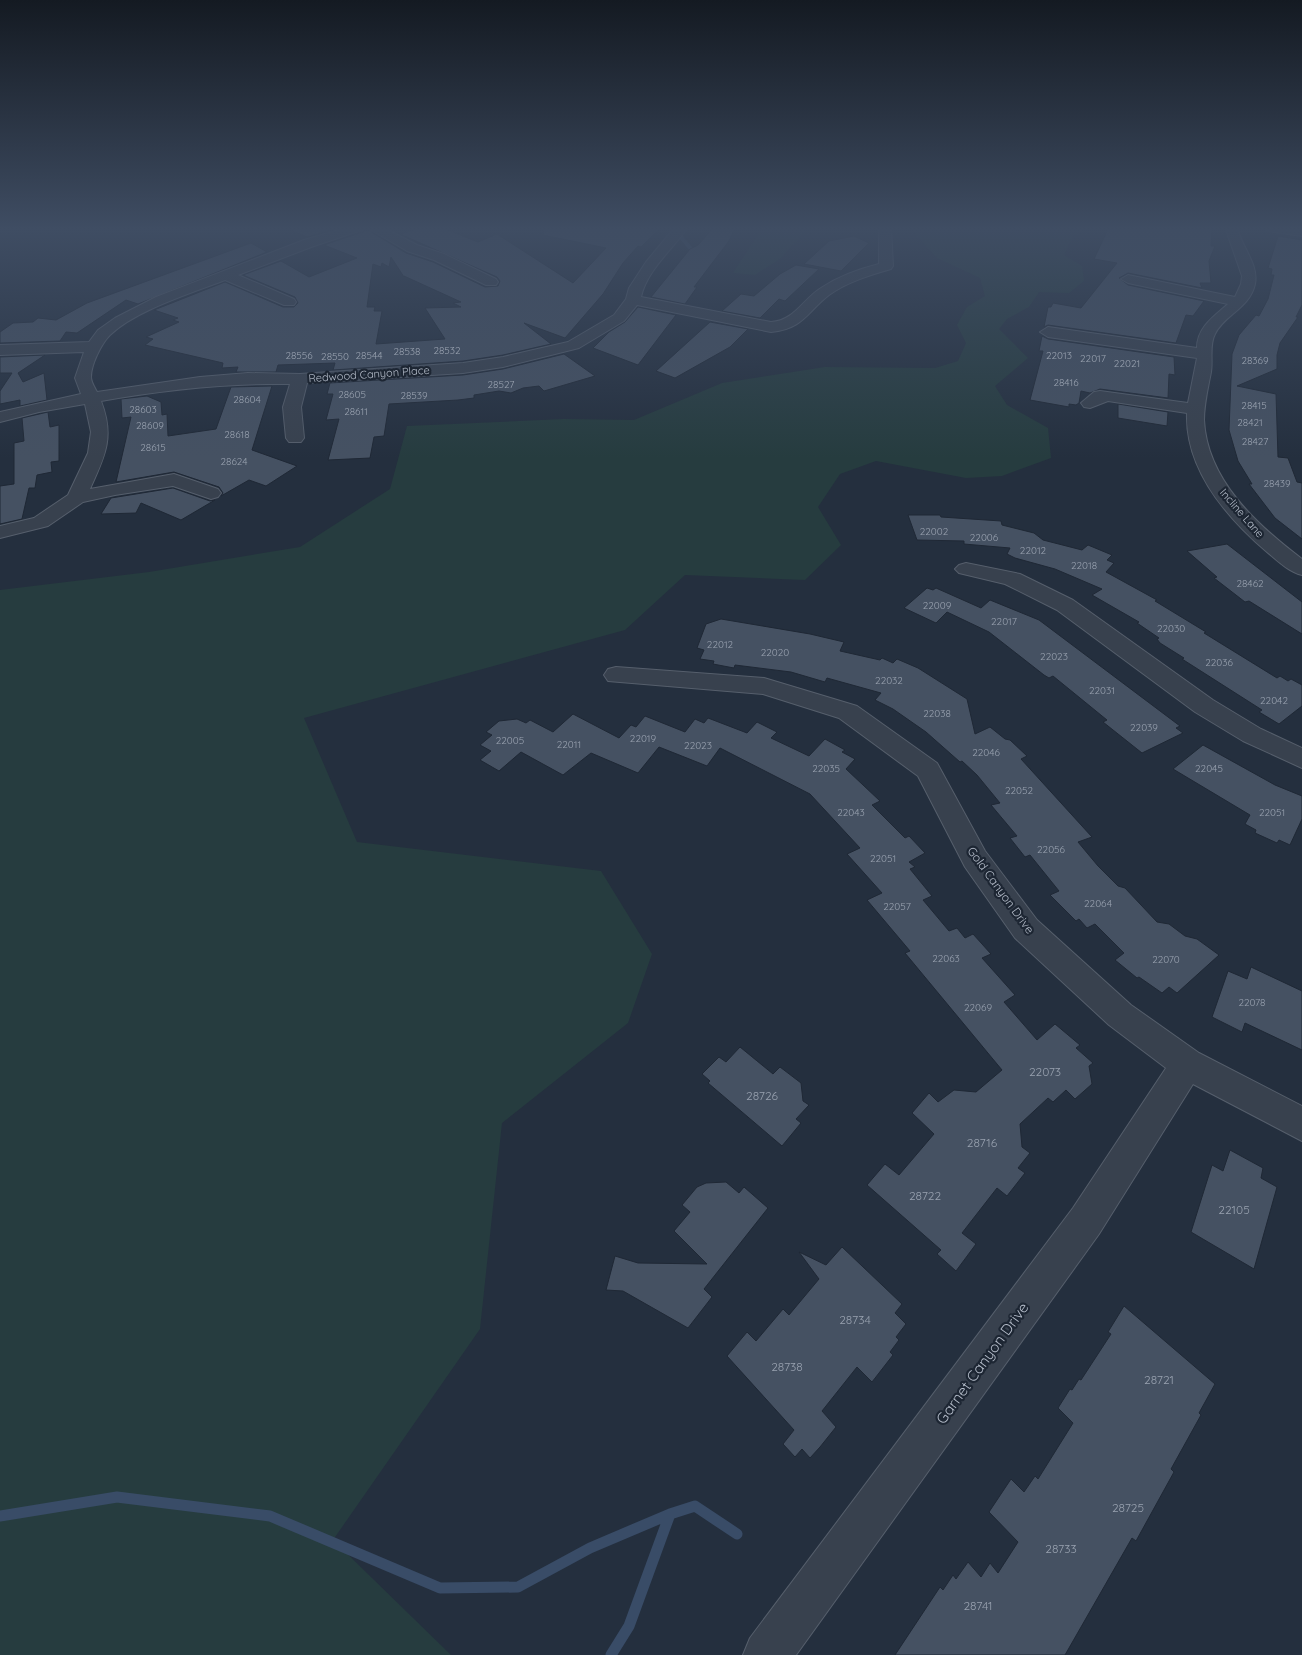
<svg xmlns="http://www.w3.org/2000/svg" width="1302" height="1655" font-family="Quicksand,sans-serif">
<rect width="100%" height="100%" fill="#242f3e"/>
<!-- green -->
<path fill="#263c3f" d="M763,227h46l-28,31 -26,17 -22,-2z
M909,227h180l-16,9 -9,19 18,11 2,15 -15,12 -30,-1 -10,15 -22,12 -8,10 29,29 -33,28 12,19 41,23 3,30 -49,18 -36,2 -90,-17 -36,13 -22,33 23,38 -36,35 -120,-5 -60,55 -321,88 53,124 244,29 51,83 -24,69 -126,100 -22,206 -147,211 118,115h-451v-1065l149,-18 151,-25 90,-58 17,-63 157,-7 70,1 88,-37 103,-16 110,1 23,-7 8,-18 -9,-18 10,-18 18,-11 -5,-18 -43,-20z"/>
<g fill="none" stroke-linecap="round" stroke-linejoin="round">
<!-- stream-far1 -->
<path stroke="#394c67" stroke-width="4" d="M680,236l11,13"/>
<!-- stream -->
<path stroke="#394c67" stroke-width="11" d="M0,1516l117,-19 153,19 170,72 78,-1 72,-39 80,-34
M611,1655l18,-29 41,-112 25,-8 42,28"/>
</g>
<!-- building -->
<path fill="#455162" stroke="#1f2835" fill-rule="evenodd" d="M283,227h60l-36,10z
M424,227l19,1 35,14 19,-8 76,49 33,-35 -63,-13 1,-8h117l-20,20 -3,-1 -15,17 -20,31 -38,44 -41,-15 27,21 -48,11 -40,6 -130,9 2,-7 -57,2 -2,7h-40l2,-5 -16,1 1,-5 -78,-18 8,-6 -7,-2 33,-15 -6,-2 5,-2 -24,-8 71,-28 58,25h11l4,-4 -3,-6 -52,-22 38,-14 28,16 48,-19 -33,-13 44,-15 38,23 27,9 52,25 13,-1 2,-5 -3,-4 -97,-43zM391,257l13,20v-1l57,26 -8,1 8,4 -36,1 20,31 -69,5 6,-33h-8l1,-4h-8l6,-43 8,3 1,-4 7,4z
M714,227h21l-6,14 -35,46h3l-12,17 -34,-7 39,-48 8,-4z
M1109,227h103l-1,19h4l-6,15 2,22h-11l2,5 -74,-15 -9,5 9,7 76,16 -11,15 -7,-1 -10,28 -128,-18 -4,2 4,-20h3l2,-4 28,5 36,-45 -23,-4z
M854,236l15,7 -28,28 -37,-7 25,-23z
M1278,236l24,4v65l-6,12h2l-18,26 -3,12v14l-40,17 39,8 2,63 10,1 9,24 5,1v56l-27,-21 -26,-34h3l-14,-23 -9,-31 3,-76 7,-19 17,-20 3,1 9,-17 6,-24h-3l1,-6 -4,-1z
M251,243l16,9 -129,52 -12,-4 -49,33 -11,-1 -6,9 -60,2v-11l13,-9 20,-1 5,-4 18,2 31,-17z
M796,265l23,4 -34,32 -6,-2 -19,19 -38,-7 19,-17 13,2 26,-22z
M638,307l38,8 -38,50 -45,-17 16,-16 16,-10z
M710,322l38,7 -18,18 -55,31 -19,-7z
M1042,336l6,3 126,18 1,18 -6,-1 -1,24 -68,-9 -10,4 -9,-2 -2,12 -3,2 -7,-1v3l-39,-7 13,-49h-4z
M564,354l31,22 -51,15 -5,-5 -16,2 -12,5 -12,-2 -25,4v3l-16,2 -69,4 -5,32 -10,1 -4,21 -42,2 11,-41 -13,1 7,-26h-6l3,-11 133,-8 40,-6z
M45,355l-27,18 5,9 21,-9 3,27 -27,6v-6l-20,4v-13l12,-18h-12v-16z
M272,386l-20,64 45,16 -31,20 -17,-6 -28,16 2,-3 -4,-6 -45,-15 -58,10 15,-65 -9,1 -1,-19 26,-3 14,6 1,13 5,-1 1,22 48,-7 15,-42z
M1118,404l50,8 -1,14 -49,-8z
M48,412l2,15 9,-2v36l-8,1 1,10 -15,3 -2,13h-6l-7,31 -22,5v-38l14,-2v-41l10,-2 -2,-23z
M173,488l37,13 5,-1 -34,20 -40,-17 -5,10 -35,1 10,-16z
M908,515h32l1,2 60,4 1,4 32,8 9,7 39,10 6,-5 24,10 -5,5 7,3 -8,9 51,28 -2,1 51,31 -2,1 73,45 3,-2 8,5 3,-2 11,6v21l-23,18 -20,-12 3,-2 -80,-51 2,-1 -24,-15 -3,-4 2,-1 -22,-15 2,-1 -47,-27 10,-6 -47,-20 -40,-11 -8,-4 3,-6 -46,-4v-3l-47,-1z
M1227,544l75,58v32l-53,-33 -4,1 -31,-24 3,-1 -30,-26z
M927,588l6,2 3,-2 45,20 9,-8 49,20 141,106 -4,2 7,5 -41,20 -39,-31 4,-2 -54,-44 -4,2 -5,-3 -55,-43 -42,-20 -11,11 -32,-15z
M721,619l89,15 34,8 -4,9 40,9 2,-2 11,5 4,-4 21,9 49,31 8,35 15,-7 15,12 5,1 17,16 -6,3 71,78 -14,5 20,24 20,20 7,2 32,34 12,2 16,12 12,3 22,16 -42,38 -8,-6 -7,6 -23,-16 -2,1 -22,-18 9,-7 -29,-29 -8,4 -8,-9 -3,2 -26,-26 9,-4 -29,-36 -5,2 -15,-19 7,-2 -26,-31 9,-2 -23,-28 -15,-14 -2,1 -34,-30 -33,-23 -18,-9 6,-7 -54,-15 -2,4 -34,-10 -56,-7 -1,3 -21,-4 1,-3 -14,-2 4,-9 -7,-2 9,-24z
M573,714l46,24 12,-13 5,2 9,-11 40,16 10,-13 9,4 4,-5 39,15 10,-11 20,10 -6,6 38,18 16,-17 20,11 -3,2 13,7 -9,10 34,32 -8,4 33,33 4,-2 16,17 -16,9 6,5 -5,2 22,27 -9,4 26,31 8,-3 8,10 8,-4 18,20 -9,4 33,37 -11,7 33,38 18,-16 25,21 -4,3 17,15 -4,3 3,18 -17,15 -9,-9 -13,12 -5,-4 -28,26 2,23 8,6 -12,15 7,5 -18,23 -10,-8 -35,45 14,11 -20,27 -19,-17 4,-4 -74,-65 18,-21 14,11 35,-41 -22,-21 17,-20 9,9 16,-12 22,2 26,-22 -97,-117 5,-2 -43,-51 15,-7 -35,-39 13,-6 -50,-54 -90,-46 -13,18 -48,-19 -21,26 -47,-20 -28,22 -42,-23 -22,19 -19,-11 11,-9 -11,-6 12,-10 -6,-3 13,-11 18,-2 9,4 4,-3 23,12z
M1203,745l72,40 27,11v23l-12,26 -11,-5 -2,3 -22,-10 1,-3 -11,-6 5,-9 -77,-46z
M1251,967l51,24v59l-57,-27 -3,9 -30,-15 16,-46 19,8z
M740,1047l33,27 7,-7 21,16 2,18 6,4 -13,14 5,4 -19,23 -74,-63 2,-2 -8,-7 17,-17 7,5z
M1230,1150l33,18 -2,10 16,9 -23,82 -63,-37 21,-67 11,6z
M726,1182l13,11 5,-6 24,21 -64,81 8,8 -24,31 -65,-37 -17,-1 9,-34 23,7 69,1 -33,-33 16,-19 -8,-7 15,-18 9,-4z
M842,1247l60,57 -7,9 11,11 -10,13 3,3 -9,12 3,3 -21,27 -15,-15 -35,44 14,16 -16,20 -10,11 -8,-9 -7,8 -12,-13 11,-14 -67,-74 20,-24 9,9 27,-32 6,6 30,-36 -20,-27 27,13z
M1124,1306l91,78 -16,29 2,2 -30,54 3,3 -38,69 -4,-3 -67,117h-170l45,-68 3,3 10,-15 3,4 12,-17 13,15 9,-14 8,10 20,-31 -29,-30 22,-33 13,13 11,-16 3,3 35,-56 -15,-15 12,-19 2,1 7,-11 2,1 30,-46 -3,-2z"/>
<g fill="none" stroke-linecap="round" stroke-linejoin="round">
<defs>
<path id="minor" d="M349,227h33l35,18 27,9 52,25 2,3 -2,3h-10l-52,-25 -27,-9 -39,-23 -54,18 -76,29 56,24 2,3 -2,3h-10l-59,-25c-33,13 -89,30 -115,55 -9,9 -19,30 -19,42 0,5 4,11 6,15l103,-15 48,-4 52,1 163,-11 40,-6 65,-15 46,-27 12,-16 3,-11 17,-26 29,-35h13c-15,22 -41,43 -47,70l130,25c23,-1 32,-23 50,-34 18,-12 38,-19 58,-24v-37h12l2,39 -2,3c-21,6 -44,13 -62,26 -22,17 -26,34 -58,37l-134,-27 -13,16 -45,27 -76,19 -40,6 -156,10 -6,24 3,31 -3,4h-12l-3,-4 -3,-31 7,-23c-64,-1 -127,6 -189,17 14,36 4,55 -11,88l84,-15 44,15 3,4 -3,4 -7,2 -38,-13 -58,9 -32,7 -35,24 -48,12v-12l34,-8 34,-23 20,-42 3,-21 -6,-28 -46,8 -39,10v-10l81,-18 -6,-16 9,-26 -84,3v-10l89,-3 9,-12 17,-12 41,-21 148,-57z
M1225,227h12c4,19 22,37 18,57 -5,24 -31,31 -40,50 -6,11 -2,26 -4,38 -3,16 -7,32 -7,48 3,60 53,105 98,139v16c-13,-3 -24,-14 -35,-23 -41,-35 -82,-83 -80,-139l-79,-12 -18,7 -6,-1 -3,-4 13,-11 6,-1 88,12 9,-45 -149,-21 -8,-5 8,-5 149,21c0,-20 16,-31 31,-44l-100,-21 -7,-4 7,-4 107,22 6,-13 1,-8z
M1262,227l40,1v8l-34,-5z
M966,563l54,11 53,26 140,100 48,29 41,19v20l-59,-27 -48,-29 -138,-102 -52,-26 -46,-11 -4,-4 4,-4z
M616,667l148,11 93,28 80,57 48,88 52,69 94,85 68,48 103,53v35l-109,-57 -94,150 -303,421h-53l7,-17 323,-430 93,-140 -57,-43 -94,-87 -50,-71 -47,-91 -79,-58 -76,-24 -155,-13 -4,-6 4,-6z"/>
</defs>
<!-- minor casing -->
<use href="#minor" stroke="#565f6c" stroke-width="2"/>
<!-- minor -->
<use href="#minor" fill="#38414e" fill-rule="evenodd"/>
</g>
<!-- sky -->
<linearGradient id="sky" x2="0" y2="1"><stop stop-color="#141a22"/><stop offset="0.5" stop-color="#3f4d63"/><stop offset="1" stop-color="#3f4d63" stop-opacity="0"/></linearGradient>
<rect width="1302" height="458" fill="url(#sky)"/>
<g text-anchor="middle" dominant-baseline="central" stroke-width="4.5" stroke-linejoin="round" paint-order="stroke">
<!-- number labels -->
<g font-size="10" fill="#98a1af">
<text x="447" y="350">28532</text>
<text x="407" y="351">28538</text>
<text x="299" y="355">28556</text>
<text x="369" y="355">28544</text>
<text x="1059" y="355">22013</text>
<text x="335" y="356">28550</text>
<text x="1093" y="358">22017</text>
<text x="1255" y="360">28369</text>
<text x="1127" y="363">22021</text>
<text x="1066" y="382">28416</text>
<text x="501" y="384">28527</text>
<text x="352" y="394">28605</text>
<text x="414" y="395">28539</text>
<text x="247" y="399">28604</text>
<text x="1254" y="405">28415</text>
<text x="143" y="409">28603</text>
<text x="356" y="411">28611</text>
<text x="1250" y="422">28421</text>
<text x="150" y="425">28609</text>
<text x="237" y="434">28618</text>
<text x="1255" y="441">28427</text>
<text x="153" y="447">28615</text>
<text x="234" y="461">28624</text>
<text x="1277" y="483">28439</text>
<text x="934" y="531">22002</text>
<text x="984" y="537">22006</text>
<text x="1033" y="550">22012</text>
<text x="1084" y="565">22018</text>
<text x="1250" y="583">28462</text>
<text x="937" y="605">22009</text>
<text x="1004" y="621">22017</text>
<text x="1171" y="628">22030</text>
<text x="720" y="644">22012</text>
<text x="775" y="652">22020</text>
<text x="1054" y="656">22023</text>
<text x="1219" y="662">22036</text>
<text x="889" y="680">22032</text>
<text x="1102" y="690">22031</text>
<text x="1274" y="700">22042</text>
<text x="937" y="713">22038</text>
<text x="1144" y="727">22039</text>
<text x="643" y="738">22019</text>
<text x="510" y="740">22005</text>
<text x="569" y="744">22011</text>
<text x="698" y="745">22023</text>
<text x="986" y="752">22046</text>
<text x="826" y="768">22035</text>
<text x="1209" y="768">22045</text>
<text x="1019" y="790">22052</text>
<text x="851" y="812">22043</text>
<text x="1272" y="812">22051</text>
<text x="1051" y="849">22056</text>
<text x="883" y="858">22051</text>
<text x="1098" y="903">22064</text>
<text x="897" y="906">22057</text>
<text x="946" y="958">22063</text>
<text x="1166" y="959">22070</text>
<text x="1252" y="1002">22078</text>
<text x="978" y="1007">22069</text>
</g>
<!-- far-street labels -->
<g font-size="11" fill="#b4bcc9" stroke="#1d2633">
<text transform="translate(369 374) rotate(-4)">Redwood Canyon Place</text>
<text transform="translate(1242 513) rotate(49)">Incline Lane</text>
</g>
<!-- street labels -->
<g font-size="12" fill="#b4bcc9" stroke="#1d2633">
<text transform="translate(1001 890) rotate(54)">Gold Canyon Drive</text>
</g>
<!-- near-number labels -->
<g font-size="12" fill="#98a1af">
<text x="1045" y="1071">22073</text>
<text x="762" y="1095">28726</text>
<text x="982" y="1142">28716</text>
<text x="925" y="1195">28722</text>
<text x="1234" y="1209">22105</text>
<text x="855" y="1319">28734</text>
<text x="787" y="1366">28738</text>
<text x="1159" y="1379">28721</text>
<text x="1128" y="1507">28725</text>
<text x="1061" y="1548">28733</text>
<text x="978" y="1605">28741</text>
</g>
<!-- near-street labels -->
<g font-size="15" fill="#b4bcc9" stroke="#1d2633">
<text transform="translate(982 1363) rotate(-54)">Garnet Canyon Drive</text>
</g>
</g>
</svg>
